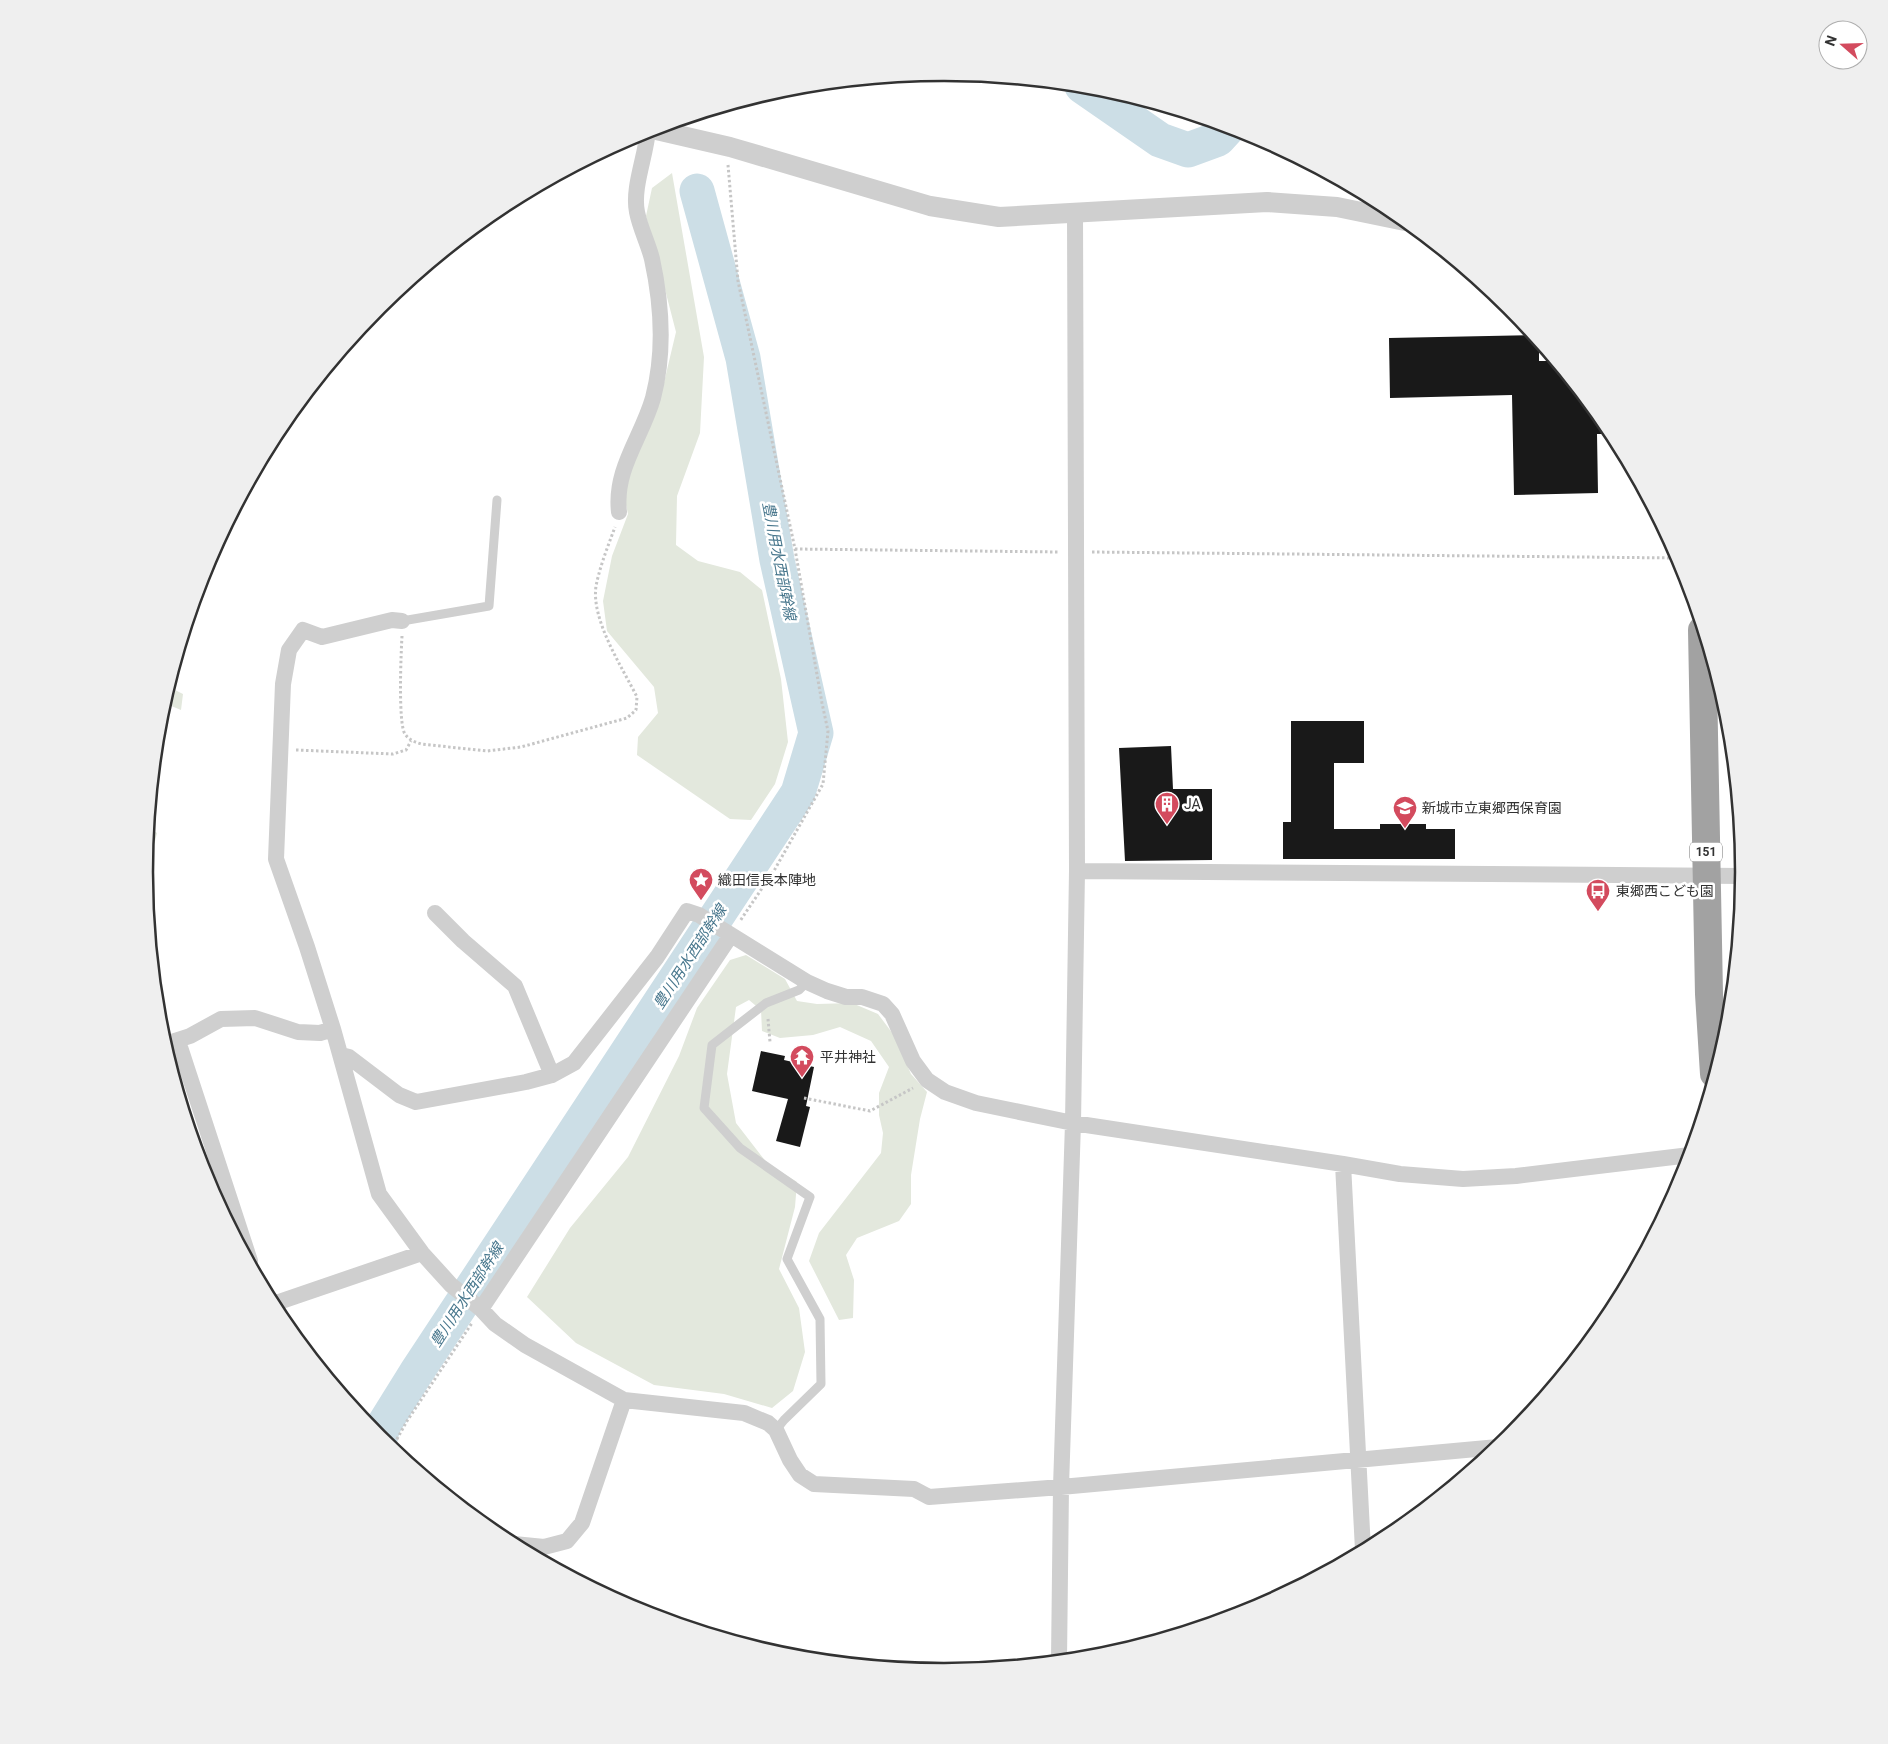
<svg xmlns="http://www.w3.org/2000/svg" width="1888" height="1744" font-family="Roboto,'Noto Sans JP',sans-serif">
<rect width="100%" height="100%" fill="#fff"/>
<!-- green -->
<path fill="#e3e8dd" d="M672,173l32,184 -4,76 -23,63 -1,49 22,16 42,11 22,18 19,89 7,63 -13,42 -24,36 -21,-1 -93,-64 1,-18 20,-24 -4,-26 -47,-56 -4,-30 9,-45 16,-42 -5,-23 38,-96 15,-63 -30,-116 6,-28z
M169,687l14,7 -2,16 -17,-7z
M149,827l8,6 -7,29 -3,30 -2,-20z
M746,955l39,24 12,22 20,3 35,-1 26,11 15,20 18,40 16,18 -7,27 -9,56v29l-12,17 -42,17 -11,17 8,25 -1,38 -14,2 -30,-59 10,-28 62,-80 2,-20 -4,-18v-22l10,-26 -18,-26 -31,-14 -27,8 -33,3 -18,-7 -1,-21 -12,-10 -13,7 -9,67 9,49 31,40 30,19 -2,25 -16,62 20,39 6,44 -12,39 -21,17 -48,-14 -70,-9 -78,-42 -49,-46 43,-69 58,-71 51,-101 18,-48 33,-48z"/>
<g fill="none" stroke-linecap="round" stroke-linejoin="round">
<!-- river -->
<path stroke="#ccdee6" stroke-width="35" d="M1082,86l78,54 28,10 30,-11 11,-12
M380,1439l3,-13 33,-53 382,-580 18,-60 -39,-173 -34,-202 -46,-167"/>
</g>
<!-- building -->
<path fill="#191919" d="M1532,335l7,8v18h15l58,73h-15l1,59 -84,2 -2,-100 -122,3 -1,-60z
M1291,721h73v42h-30v66h46v-5h46v5h29v30h-172v-37h8z
M1171,746l2,43h39v71l-87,1 -6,-113z
M761,1051l24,5 -1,4 30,7 -8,39 4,1 -10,40 -24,-6 12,-42 -36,-8z"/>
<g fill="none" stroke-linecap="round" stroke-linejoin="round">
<!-- path -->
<path stroke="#c6c6c6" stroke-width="3" stroke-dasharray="2.5 2.5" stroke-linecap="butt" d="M728,165l10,116 57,268 27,154 6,28 -5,53 -48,85 -35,52
M795,549l265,3
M1092,552l586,6
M402,636c-1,17 -4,88 3,98 4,6 10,8 16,10l66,7 34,-4 106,-29 9,-8 1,-13c-15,-30 -46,-77 -41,-111 4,-20 12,-40 19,-59
M296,750l97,4 13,-4 5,-9
M768,1019l2,23
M804,1098l66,13 43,-23
M392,1448l15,-27 65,-98"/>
<!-- service -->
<path stroke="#cfcfcf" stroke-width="9" d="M402,621l87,-15 8,-106
M776,1430l8,-10 37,-36 -1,-65 -33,-60 23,-62 -70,-49 -36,-40 8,-63 54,-42 33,-13 8,-8"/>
<!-- minor -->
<path stroke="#cfcfcf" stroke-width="16" d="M619,512c-5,-43 23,-75 34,-114 12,-46 9,-93 -1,-139 -4,-16 -12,-31 -15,-47 -5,-24 9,-56 11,-82
M1077,871l666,5
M435,913l28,28 52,45 37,89
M333,1029l-26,-82 -31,-88 7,-175 6,-34 14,-20 19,7 70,-17 10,1
M178,1041l72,220
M165,1044l25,-8 31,-17 34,-1 43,14 22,1 13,-4 46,165 43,59 29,32 30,24 14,15 30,21 99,55 120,13 24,10 8,7 14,30 10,15 14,9 100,5 15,8 132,-10 437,-40
M341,1055l8,2 50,38 17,7 110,-20 26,-7 22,-12 83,-106 30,-46 12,4 108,67 20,9 19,6h16l21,7 9,10 21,47 14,19 18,12 31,11 97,20 270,41 57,10 63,5 53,-3 174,-21
M1343,1164l20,386
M273,1304l149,-51
M481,1309l250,-374
M514,1544l30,3 23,-6 15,-18 42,-123
M1059,1660l2,-173 12,-364 4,-252 -2,-659
M922,1669l31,2"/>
<!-- tertiary -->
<path stroke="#cfcfcf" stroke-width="20" d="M652,129l78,18 200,59 69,11 268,-15 70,5 68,14"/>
<!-- trunk -->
<path stroke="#a2a2a2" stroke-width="28" d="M1702,630l7,364 5,80"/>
</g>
<!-- icons -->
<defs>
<symbol id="building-pin" viewBox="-11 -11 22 30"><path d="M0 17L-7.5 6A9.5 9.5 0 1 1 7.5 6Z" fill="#d34b5e" stroke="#fff"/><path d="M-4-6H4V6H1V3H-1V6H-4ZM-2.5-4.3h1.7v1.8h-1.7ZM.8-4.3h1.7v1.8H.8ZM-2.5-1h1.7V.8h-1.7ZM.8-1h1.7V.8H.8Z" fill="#fff"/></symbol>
<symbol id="school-pin" viewBox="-11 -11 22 30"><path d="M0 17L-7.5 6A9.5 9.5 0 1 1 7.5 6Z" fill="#d34b5e" stroke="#fff"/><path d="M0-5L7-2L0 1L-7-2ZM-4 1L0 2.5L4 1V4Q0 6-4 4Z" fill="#fff"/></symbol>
<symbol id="sight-pin" viewBox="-11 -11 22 30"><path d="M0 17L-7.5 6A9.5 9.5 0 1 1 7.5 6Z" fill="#d34b5e" stroke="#fff"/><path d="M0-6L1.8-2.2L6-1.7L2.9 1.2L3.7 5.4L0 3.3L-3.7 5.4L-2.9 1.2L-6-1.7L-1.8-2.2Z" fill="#fff"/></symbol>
<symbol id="bus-pin" viewBox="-11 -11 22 30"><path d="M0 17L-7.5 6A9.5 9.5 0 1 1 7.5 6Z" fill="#d34b5e" stroke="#fff"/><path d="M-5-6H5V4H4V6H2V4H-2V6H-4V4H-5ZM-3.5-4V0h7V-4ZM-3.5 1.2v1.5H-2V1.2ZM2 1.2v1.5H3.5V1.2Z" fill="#fff"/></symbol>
<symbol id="temple-pin" viewBox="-11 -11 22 30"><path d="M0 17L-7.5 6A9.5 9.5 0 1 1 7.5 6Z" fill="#d34b5e" stroke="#fff"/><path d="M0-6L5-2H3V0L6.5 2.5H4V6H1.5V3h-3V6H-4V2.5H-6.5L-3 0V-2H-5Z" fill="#fff"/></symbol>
</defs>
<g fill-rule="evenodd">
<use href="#building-pin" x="1153" y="790" width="28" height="38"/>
<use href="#school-pin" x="1391" y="794" width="28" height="38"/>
<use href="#sight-pin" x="687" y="866" width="28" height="38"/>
<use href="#bus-pin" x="1584" y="877" width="28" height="38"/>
<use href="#temple-pin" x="788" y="1043" width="28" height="38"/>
</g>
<g text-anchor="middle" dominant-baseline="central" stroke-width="5" stroke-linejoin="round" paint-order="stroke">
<!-- shield labels -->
<rect fill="#fff" stroke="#707070" stroke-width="1" x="1690" y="842.5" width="32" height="19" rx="4"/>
<g font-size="12" font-weight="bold" fill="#323232">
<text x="1706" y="852">151</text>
</g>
<!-- poi labels -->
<g font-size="14" fill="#323232" stroke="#fff" text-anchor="start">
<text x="1184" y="804">JA</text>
<text x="1422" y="808">新城市立東郷西保育園</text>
<text x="718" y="880">織田信長本陣地</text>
<text x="1616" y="891">東郷西こども園</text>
<text x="820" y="1057">平井神社</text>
</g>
<!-- water labels -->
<g font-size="15" font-style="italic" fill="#48778d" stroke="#fff">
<text transform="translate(779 561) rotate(79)">豊川用水西部幹線</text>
<text transform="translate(690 957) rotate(-57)">豊川用水西部幹線</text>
<text transform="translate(467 1295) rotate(-57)">豊川用水西部幹線</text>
</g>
</g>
<!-- crop -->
<path d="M0 0H1888V1744H0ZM153 872a791 791 0 1 1 1582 0a791 791 0 1 1-1582 0Z" fill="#efefef" fill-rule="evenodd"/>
<path fill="none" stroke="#323232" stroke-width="2.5" d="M153 872a791 791 0 1 1 1582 0a791 791 0 1 1-1582 0Z"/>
<!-- north arrow -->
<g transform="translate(1843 45) rotate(290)"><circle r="24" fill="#ffffff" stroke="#adadad"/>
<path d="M0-4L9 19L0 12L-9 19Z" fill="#d34b5e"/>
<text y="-8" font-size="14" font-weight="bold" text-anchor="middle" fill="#323232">N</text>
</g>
</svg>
